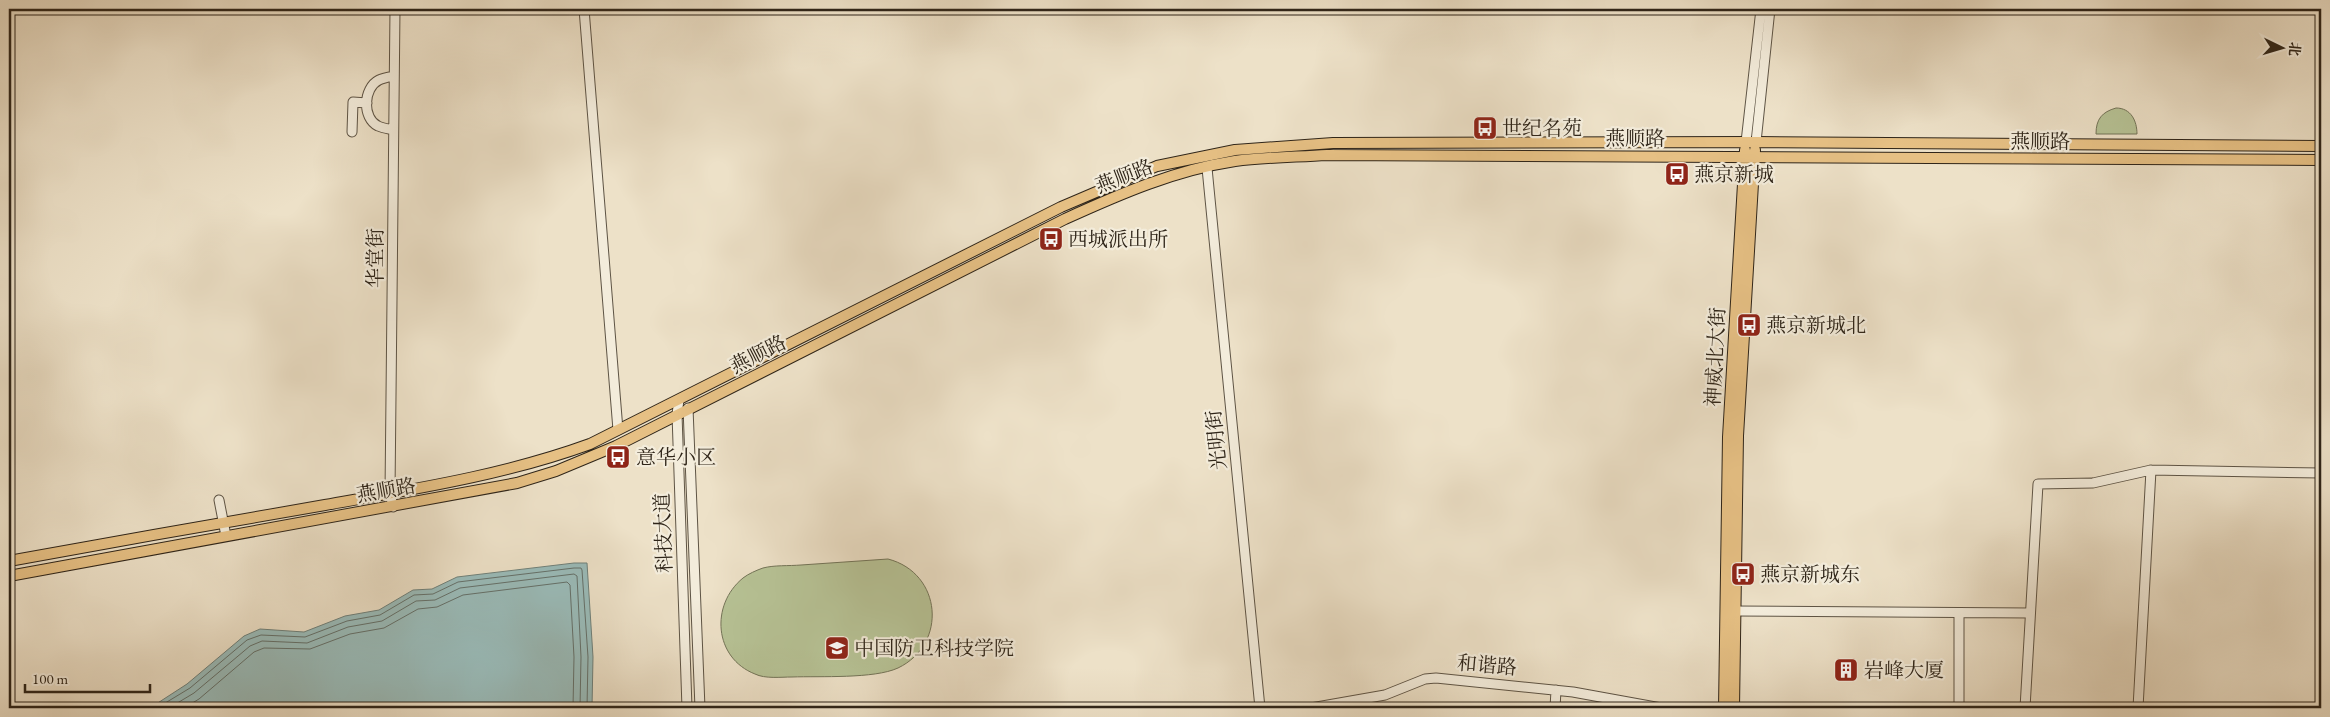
<svg xmlns="http://www.w3.org/2000/svg" width="2330" height="717" font-family="'EB Garamond','Noto Serif SC',serif">
<rect width="100%" height="100%" fill="#ede1c8"/>
<filter id="stains"><feTurbulence type="fractalNoise" baseFrequency=".004" numOctaves="4"/><feColorMatrix values="0 0 0 0 .2 0 0 0 0 .09 0 0 0 0 .02 0 0 0 .5 -.17"/></filter>
<radialGradient id="worn" r=".72"><stop offset=".6" stop-color="#630" stop-opacity="0"/><stop offset="1" stop-color="#630" stop-opacity=".3"/></radialGradient>
<!-- green -->
<path fill="#b7c396" stroke="#737458" d="M2116,108c15,0 21,13 21,26h-41c0,-15 6,-22 20,-26z
M888,559c54,14 60,85 10,109 -24,11 -78,8 -106,9 -11,0 -27,2 -37,-3 -41,-16 -45,-69 -12,-96 5,-4 14,-8 20,-10 11,-3 26,-2 38,-3 29,-2 58,-4 87,-6z"/>
<!-- water -->
<path fill="#9abcba" stroke="#6f807a" d="M574,563h13l6,94 -1,51h-442l37,-24 57,-48 16,-7 44,3 41,-16 34,-6 34,-20 19,-1 25,-12z"/>
<g fill="none" stroke-linecap="round" stroke-linejoin="round">
<!-- shore -->
<path stroke="#64706a" stroke-width="1" d="M157,708l33,-20 57,-48 14,-5 44,2 42,-16 33,-6 34,-20 19,-1 25,-12 116,-14h7l1,2 6,87 -1,51
M169,708l25,-15 56,-47 12,-5 45,2 41,-16 34,-6 34,-20 19,-1 25,-12 114,-14 3,2 4,81 -1,51
M184,708l15,-9 55,-47 10,-4 46,1 40,-15 34,-6 34,-19 19,-2 26,-12 104,-13 3,3 4,72 -1,51"/>
<defs>
<path id="minor" d="M584,9l34,421
M393,130c-4,-1 -10,-2 -15,-4 -16,-8 -15,-38 1,-46 4,-2 10,-3 15,-4
M352,132l1,-30 14,1
M1746,142l15,-133
M1756,142l14,-133
M1207,168l53,540
M679,400l-2,14 10,294
M688,408l12,300
M219,500l7,36
M393,507l-3,-14 5,-484
M1735,611l295,2
M1311,708l74,-13 40,-16 11,-1 137,14 88,16
M1555,708l1,-18
M1959,708v-95
M2025,708l13,-224 55,-1 58,-13 170,3
M2138,708l13,-238"/>
<path id="major" d="M9,561c105,-19 211,-38 316,-56 90,-16 180,-30 265,-61l471,-237 96,-41 78,-16 98,-7 423,-1 565,4
M9,576l508,-93 39,-12 60,-25 449,-227c55,-25 110,-49 170,-58 30,-4 62,-4 92,-6l994,5
M1724,708l4,-271 17,-287
M1734,708l4,-272 17,-286"/>
</defs>
<!-- minor casing -->
<use href="#minor" stroke="#5e5445" stroke-width="11"/>
<!-- major casing -->
<use href="#major" stroke="#2f2519" stroke-width="12"/>
<!-- minor -->
<use href="#minor" stroke="#f3ecdb" stroke-width="9"/>
<!-- major -->
<use href="#major" stroke="#e6c084" stroke-width="10"/>
</g>
<!-- icons -->
<defs>
<symbol id="bus-square" viewBox="-11 -11 22 22"><rect x="-9" y="-9" width="18" height="18" rx="4" fill="#8f2418" stroke="#f3ecdb"/><path d="M-5-6H5V4H4V6H2V4H-2V6H-4V4H-5ZM-3.5-4V0h7V-4ZM-3.5 1.2v1.5H-2V1.2ZM2 1.2v1.5H3.5V1.2Z" fill="#fff"/></symbol>
<symbol id="university-square" viewBox="-11 -11 22 22"><rect x="-9" y="-9" width="18" height="18" rx="4" fill="#8f2418" stroke="#f3ecdb"/><path d="M0-5L7-2L0 1L-7-2ZM-4 1L0 2.5L4 1V4Q0 6-4 4Z" fill="#fff"/></symbol>
<symbol id="building-square" viewBox="-11 -11 22 22"><rect x="-9" y="-9" width="18" height="18" rx="4" fill="#8f2418" stroke="#f3ecdb"/><path d="M-4-6H4V6H1V3H-1V6H-4ZM-2.5-4.3h1.7v1.8h-1.7ZM.8-4.3h1.7v1.8H.8ZM-2.5-1h1.7V.8h-1.7ZM.8-1h1.7V.8H.8Z" fill="#fff"/></symbol>
</defs>
<g fill-rule="evenodd">
<use href="#bus-square" x="1471" y="114" width="28" height="28"/>
<use href="#bus-square" x="1663" y="160" width="28" height="28"/>
<use href="#bus-square" x="1037" y="225" width="28" height="28"/>
<use href="#bus-square" x="1735" y="311" width="28" height="28"/>
<use href="#bus-square" x="604" y="443" width="28" height="28"/>
<use href="#bus-square" x="1729" y="560" width="28" height="28"/>
<use href="#university-square" x="823" y="634" width="28" height="28"/>
<use href="#building-square" x="1832" y="656" width="28" height="28"/>
</g>
<g text-anchor="middle" dominant-baseline="central" stroke-width="4.5" stroke-linejoin="round" paint-order="stroke">
<!-- poi labels -->
<g font-size="20" fill="#2f2519" stroke="#f3ecdb" text-anchor="start">
<text x="1502" y="128">世纪名苑</text>
<text x="1694" y="174">燕京新城</text>
<text x="1068" y="239">西城派出所</text>
<text x="1766" y="325">燕京新城北</text>
<text x="636" y="457">意华小区</text>
<text x="1760" y="574">燕京新城东</text>
<text x="854" y="648">中国防卫科技学院</text>
<text x="1864" y="670">岩峰大厦</text>
</g>
<!-- street labels -->
<g font-size="20" fill="#2f2519" stroke="#f3ecdb">
<text x="1635" y="138">燕顺路</text>
<text x="2040" y="141">燕顺路</text>
<text transform="translate(1124 176) rotate(-21)">燕顺路</text>
<text transform="translate(375 258) rotate(-90)">华堂街</text>
<text transform="translate(758 354) rotate(-27)">燕顺路</text>
<text transform="translate(1715 357) rotate(-87)">神威北大街</text>
<text transform="translate(1216 440) rotate(-96)">光明街</text>
<text transform="translate(386 490) rotate(-10)">燕顺路</text>
<text transform="translate(663 533) rotate(-92)">科技大道</text>
<text transform="translate(1487 665) rotate(5)">和谐路</text>
</g>
</g>
<!-- margin -->
<rect width="2330" height="717" fill="none" stroke="#ede1c8" stroke-width="30"/>
<rect x="10" y="10" width="2310" height="697" fill="none" stroke="#2f2519" stroke-width="2.5"/>
<rect x="15" y="15" width="2300" height="687" fill="none" stroke="#2f2519"/>
<!-- north arrow -->
<g transform="translate(2282 48) rotate(95)" stroke="#f3ecdb" stroke-width="4" paint-order="stroke">
<path d="M0-4L9 19L0 12L-9 19Z" fill="#2f2519"/>
<text y="-8" font-size="14" font-weight="bold" text-anchor="middle" fill="#2f2519">北</text>
</g>
<!-- scale -->
<path d="M25 684v8h125v-8" fill="none" stroke="#2f2519" stroke-width="2.5"/>
<text x="32" y="684" font-size="15" fill="#2f2519" stroke="#f3ecdb" stroke-width="4" paint-order="stroke">100 m</text>
<rect width="100%" height="100%" filter="url(#stains)"/>
<rect width="100%" height="100%" fill="url(#worn)"/>
</svg>
